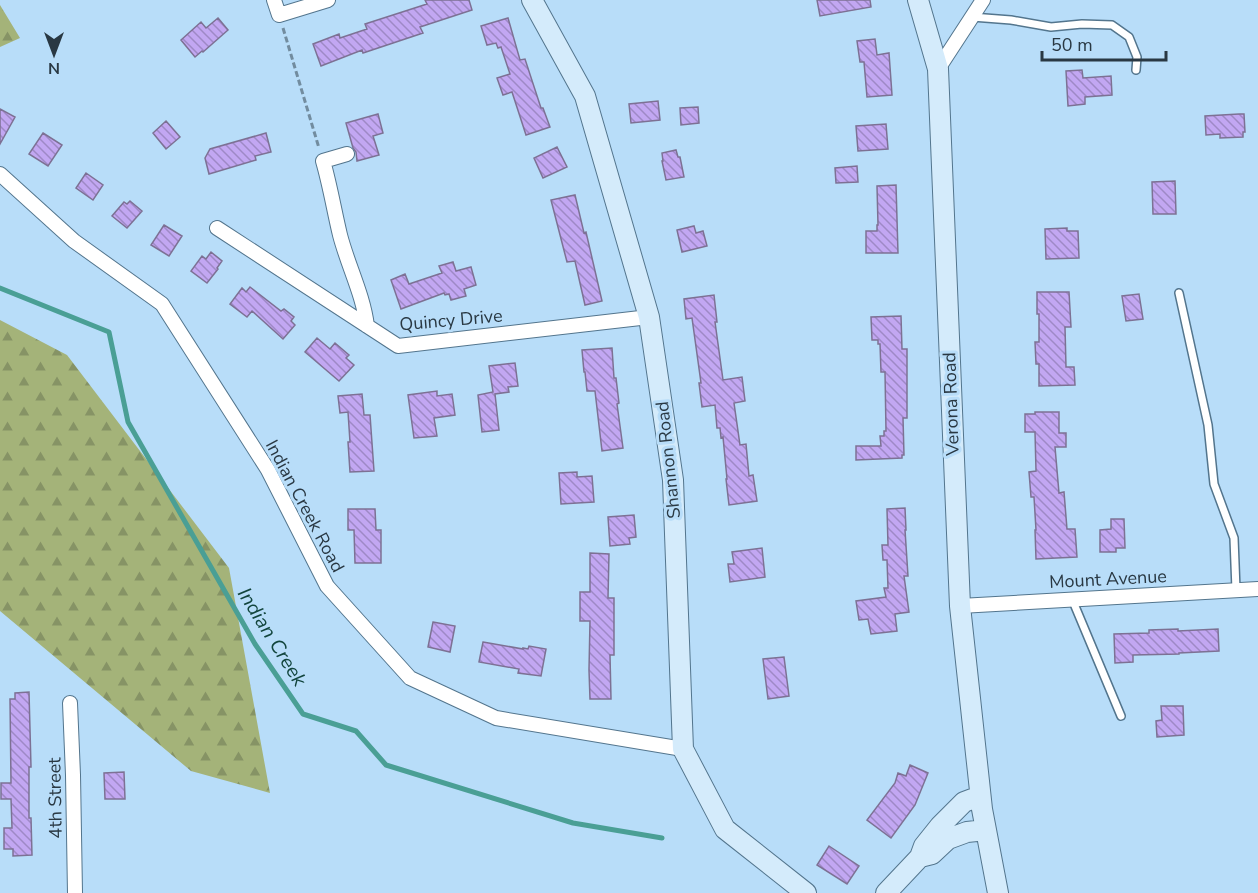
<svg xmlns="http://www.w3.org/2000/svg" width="1258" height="893" font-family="'Nunito Sans',sans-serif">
<defs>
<pattern id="forest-firs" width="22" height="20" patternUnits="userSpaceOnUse" patternTransform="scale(1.5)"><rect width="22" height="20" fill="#a4b379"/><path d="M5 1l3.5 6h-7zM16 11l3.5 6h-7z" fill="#869365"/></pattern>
<pattern id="building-back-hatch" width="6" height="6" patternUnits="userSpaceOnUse" patternTransform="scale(1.5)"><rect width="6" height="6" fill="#c2a7f2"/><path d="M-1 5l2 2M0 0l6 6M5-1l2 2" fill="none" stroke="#9e89c6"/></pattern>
</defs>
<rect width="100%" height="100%" fill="#b8ddf9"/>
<!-- forest -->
<path fill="url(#forest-firs)" d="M0,5l20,33 -20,9z
M0,320l67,35 162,213 41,225 -79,-22 -191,-160z"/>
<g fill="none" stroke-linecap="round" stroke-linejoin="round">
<!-- stream -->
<path stroke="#4a9f95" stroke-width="5" d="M0,288l109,44 19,90 127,222 48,70 53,17 30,34 187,58 89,15"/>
</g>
<!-- building -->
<path fill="url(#building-back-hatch)" stroke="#7d7194" stroke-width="1.5" d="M425,0h44l3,10 -52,17 3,6 -60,20 -1,-3 -41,16 -8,-22 26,-10 1,4 27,-9 -2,-5 62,-20z
M817,0h53l1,7 -51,9z
M218,18l10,12 -25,22 -1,-1 -7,6 -14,-17 20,-18 5,6z
M508,18l12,42 5,-1 16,49h2l7,19 -24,8 -14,-43 -9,3 -6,-17 13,-4 -9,-27 -3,1 -2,-5 -9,2 -6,-19z
M875,39l2,16 12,-2 3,42 -25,2 -3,-35h-4l-3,-21z
M1082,70l1,8 28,-2 1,19 -27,2v7l-17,2 -2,-35z
M658,101l2,19 -29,3 -2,-19z
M698,107l1,16 -18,2 -1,-17z
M0,109l15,8 -15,27z
M378,114l5,19 -10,3 6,19 -22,6 -1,-9 -3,-4 -7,-25z
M1239,114h5l1,18h-2v5l-23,1v-4l-14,1 -1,-19z
M166,121l14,16 -14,12 -13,-16z
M886,124l2,25 -30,2 -2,-25z
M43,133l19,12 -14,21 -19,-12z
M266,133l5,19 -16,4 1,4 -47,14 -4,-16 5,-9z
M557,147l10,20 -24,11 -9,-20z
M676,150l2,7h2l4,20 -18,3 -4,-19h1l-1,-8z
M857,166l1,16 -22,1 -1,-15z
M86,173l17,12 -10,15 -17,-12z
M1175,181l1,33h-23l-1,-32z
M896,185l2,68h-32v-22h11v-6h1l-1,-39z
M575,195l9,38 2,-1 16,69 -17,4 -10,-44 -8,1 -16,-62z
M130,201l12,10 -15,17 -15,-12 12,-14 3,2z
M164,225l18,11 -13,20 -18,-11z
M694,226l2,7 7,-2 4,15 -25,6 -5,-22z
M1067,228v3h11l1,27 -33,1 -1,-30z
M211,252l11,9 -5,7 1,1 -11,14 -16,-12 11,-15 4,3z
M453,262l3,9 15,-4 5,18 -12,4 2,7 -15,4 -2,-6 -4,1 -1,-2 -43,16 -10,-29 14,-6 4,10 33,-11 -3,-7z
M250,287l31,24 3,-2 10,8 -3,4 4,4 -12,14 -31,-28 -5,6 -17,-13 12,-16 4,4z
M1037,292h32l2,35h-6l1,40h8l1,18 -36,1v-22h-3l-1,-22h4v-28h-2z
M1139,294l4,25 -17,2 -4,-25z
M714,295l3,27h-2l8,58 19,-3 3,24 -11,2 6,42 6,-1 3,32 4,-1 4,26 -28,4 -3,-26h1l-4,-42 -2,1 -1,-10h-3l-2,-23 -13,2 -3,-24h2l-9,-65 -6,1 -2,-20z
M901,316l1,33h5v69h-4l1,37h-2v3l-46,2v-14h25l-1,-10h4v-5h2l-1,-59h-4l-1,-28h-2v-4h-6l-1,-23z
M317,338l13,11 5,-6 14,12 -3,3 8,7 -15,16 -34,-29z
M612,348l2,30h2l3,25 -2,1 6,44 -21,3 -7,-60h-8l-2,-19h-1l-2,-22z
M515,363l3,23 -10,1 1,5 -14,2 4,36 -17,2 -4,-37 15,-3 -4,-26z
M437,391v5l15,-2 3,21 -21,3 3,18 -23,2 -6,-43z
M362,394l2,21h6l4,56 -24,1 -2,-30h2l-2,-30 -8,1 -2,-17z
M1035,412h24v21h7v14h-11l4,46 5,-1 3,37h8l2,28 -41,2 -1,-29h1l-2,-33h-3l-2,-25 7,-1 -1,-39h-10v-18h10z
M577,472v5l15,-1 2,26 -33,2 -2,-31z
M905,508l1,22h-1l3,46h-4l5,36 -14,2 2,17 -26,3 -3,-15 -9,1 -3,-19 30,-4 -2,-9h4l-1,-28h-4l-1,-15h6l-1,-36z
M348,509h27l1,21h5v33h-26l-1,-33h-6z
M634,515l2,22 -7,1 1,6 -20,2 -2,-29z
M1111,519h13l1,29h-9v4h-16v-22l11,-1z
M762,548l3,29 -35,5 -2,-18h6l-2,-12z
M590,553l19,1 -1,44h6v57h-4l1,44h-21l-1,-29 1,-49h-10v-29h10z
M433,622l22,4 -5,26 -22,-5z
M1178,629v2l40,-2 1,22 -40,2v1l-46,1v7l-18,1 -1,-29 35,-1v-3z
M483,642l40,7v-1l5,1 1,-3 17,3 -5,27 -23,-3 1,-4 -40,-7z
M784,657l5,39 -21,3 -5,-40z
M29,692l2,75h-2v51h2l1,37 -19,1v-7h-9v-21h8l-1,-29h-10v-16h10l-1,-84h5v-6z
M1161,706h22l1,29 -27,2 -1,-16 6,-1z
M910,765l18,8 -13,32 -24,33 -24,-18 28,-37 3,-10 8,3z
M124,772l1,27h-20l-1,-26z
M829,846l30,20 -12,18 -30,-19z"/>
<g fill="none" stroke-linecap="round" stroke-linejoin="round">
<defs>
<path id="lane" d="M972,17l39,3 40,7 31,-3 30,1 17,12 8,20 -1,13
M1179,293l29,132 6,59 20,54 2,52
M1072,599l49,117"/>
<path id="street" d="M274,0l5,15 49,-15
M938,69l45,-69
M347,154l-24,7c7,24 11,49 17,74 8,31 23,59 27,91
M0,174l74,67 88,63 106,166 59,116 83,92 86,40 187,31
M217,228l181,118 251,-29
M960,606l298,-17
M70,703l3,72 2,118"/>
<path id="secondary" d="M532,0l53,96 64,221 24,163 10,269 42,80 81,64
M918,0l20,69 22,537 22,203 16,84
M920,857l12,-3 16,-15 19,-7 19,-2
M886,893l34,-36 4,-11 16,-20 24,-24 16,-6"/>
</defs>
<!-- lane casing -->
<use href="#lane" stroke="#53758d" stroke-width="10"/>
<!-- street casing -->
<use href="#street" stroke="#53758d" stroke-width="16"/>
<!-- secondary casing -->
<use href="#secondary" stroke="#53758d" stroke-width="22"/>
<!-- path -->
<path stroke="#728c9f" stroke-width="3" stroke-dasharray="6 3" stroke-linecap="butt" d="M283,28l36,120"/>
<!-- lane -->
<use href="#lane" stroke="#fff" stroke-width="7"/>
<!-- street -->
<use href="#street" stroke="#fff" stroke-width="14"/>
<!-- secondary -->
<use href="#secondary" stroke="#d4ebfb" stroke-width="20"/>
</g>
<g text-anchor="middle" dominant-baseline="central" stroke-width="6" stroke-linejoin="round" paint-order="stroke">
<!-- street labels -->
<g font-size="18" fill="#293843" stroke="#b8ddf9">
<text transform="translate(451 320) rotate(-5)">Quincy Drive</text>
<text transform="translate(951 404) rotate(-92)">Verona Road</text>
<text transform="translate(668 460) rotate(-96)">Shannon Road</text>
<text transform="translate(305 506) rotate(62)">Indian Creek Road</text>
<text transform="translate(1108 579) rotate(-3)">Mount Avenue</text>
<text transform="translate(55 798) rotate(-91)">4th Street</text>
</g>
<!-- water labels -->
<g font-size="20" font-style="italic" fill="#12453d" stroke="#b8ddf9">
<text transform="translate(272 637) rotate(58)">Indian Creek</text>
</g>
</g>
<!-- north arrow -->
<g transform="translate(54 54) rotate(180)" stroke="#b8ddf9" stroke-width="4.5" paint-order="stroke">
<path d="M0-4.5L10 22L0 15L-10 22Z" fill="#293843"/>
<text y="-9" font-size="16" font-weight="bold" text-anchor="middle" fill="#293843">N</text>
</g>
<!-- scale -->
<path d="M1042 51v9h124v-9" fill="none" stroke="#293843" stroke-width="3"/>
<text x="1051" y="51" font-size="18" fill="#293843" stroke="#b8ddf9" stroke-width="4.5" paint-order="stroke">50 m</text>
</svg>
